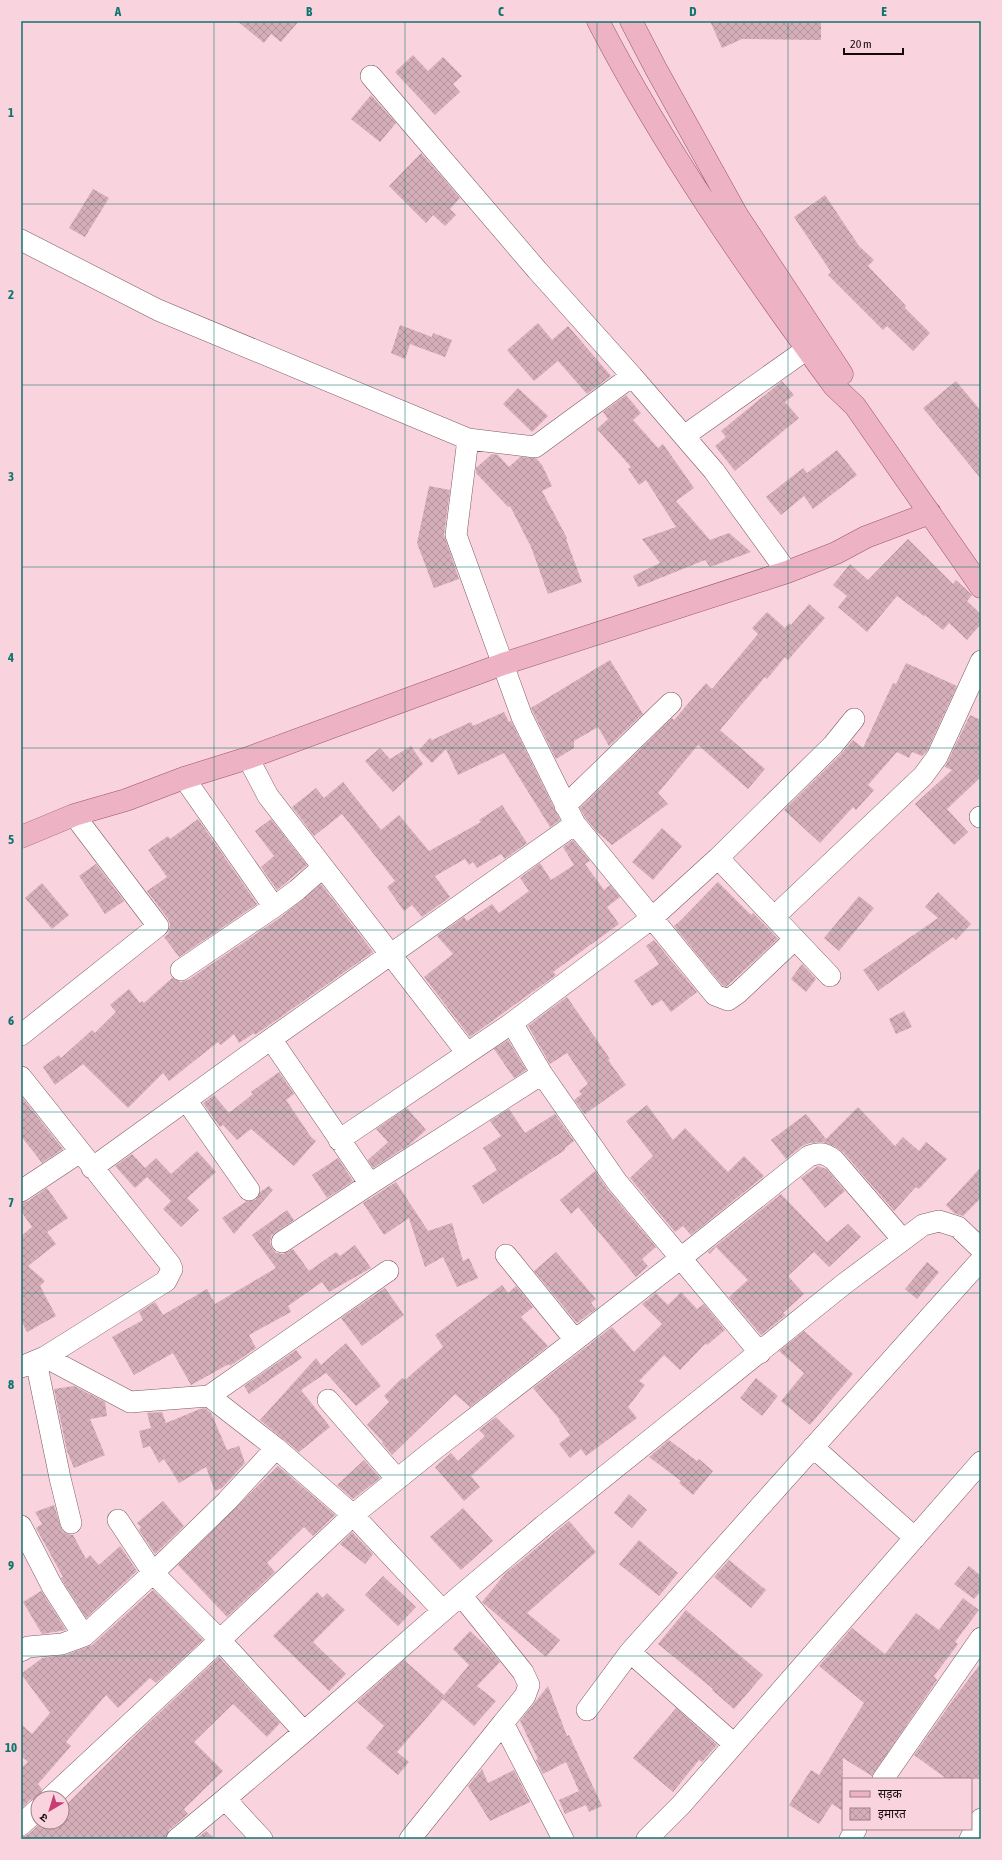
<svg xmlns="http://www.w3.org/2000/svg" width="1002" height="1860" font-family="'Asap Condensed','Noto Sans Devanagari',sans-serif">
<defs>
<pattern id="building-cross-hatch" width="8" height="8" patternUnits="userSpaceOnUse"><rect width="8" height="8" fill="#d4aeb8"/><path d="M0 0l8 8M0 8l8-8" fill="none" stroke="#b5949d"/></pattern>
</defs>
<rect width="100%" height="100%" fill="#f9d3dd"/>
<!-- building -->
<path fill="url(#building-cross-hatch)" d="M237,21h62l-18,21 -10,-8 -7,9z
M710,21h111v19l-79,-1 -20,9z
M413,55l15,16 15,-14 19,19 -9,8 7,8 -25,23 -40,-43z
M371,95l25,28 -16,19 -29,-23z
M421,153l39,45 -10,11 6,6 -11,11 -12,-11 -7,8 -37,-37z
M93,189l16,9 -24,39 -16,-9z
M825,195l34,51 15,14 -6,6 38,40 -1,2 25,25 -17,18 -26,-25 -4,4 -55,-55 3,-3 -37,-55z
M538,323l14,17 16,-14 43,50 -24,18 -29,-33 -24,20 -27,-31z
M400,325l32,12 1,-4 19,7 -7,17 -35,-13 -5,15 -14,-6z
M782,381l12,14 -9,7 14,16 -64,53 -20,-25 11,-9 -5,-6z
M956,381l25,30v68l-58,-71z
M518,388l30,28 -16,16 -29,-28z
M626,395l15,18 -8,7 25,28 5,-4 31,44 -18,13 34,39 19,-7 22,19 -41,15 -5,-7 -67,27 -5,-11 27,-13 -18,-24 34,-12 -30,-47 -7,5 -11,-16 3,-2 -34,-38 11,-10 -5,-7z
M837,450l20,25 -44,34 -9,-13 -23,19 -15,-18 37,-29 4,5z
M492,454l6,1 11,12 11,-10 16,1 6,7 10,21 -10,5 25,47 -1,1 16,43 -34,12 -17,-47 -21,-41 -2,1 -32,-34v-5z
M429,486l21,4 -6,45 15,44 -25,9 -17,-45z
M908,539l45,45 3,-4 16,15 -5,6 14,13v10l-14,16 -18,-17 -6,7 -18,-15 -1,1 -27,-20 -30,36 -29,-25 9,-11 -14,-11 17,-21 18,16z
M809,604l16,14 -37,42 -3,-3 -18,22 -2,-2 -45,53 45,39 -17,20 -50,-44 -40,48 10,11 -56,41 -16,-14 -11,-14 -5,-9 92,-90 2,2 32,-37 6,6 46,-55 -6,-6 15,-16 18,16 4,-5 2,2z
M610,660l33,54 -34,32 -11,-19 -24,14v7l-18,11 -25,-51z
M906,663l51,23 -30,65 -5,5 -10,-4 -3,6 -12,-6 -29,33 6,5 -18,20 -3,-3 -33,36 -36,-33 57,-56 12,-14 10,8 30,-65 3,1z
M504,712l5,10 2,-1 49,99 -10,7 -46,-74 -46,22 -12,-26 -14,14 -13,-13 11,-12 2,2 39,-18 2,4z
M970,715l11,5v57l-34,32 21,23 -14,13 -39,-41 37,-34 -7,-3z
M411,746l12,18 -30,28 -28,-31 15,-13 10,11z
M343,782l38,48 18,-15 30,36 52,-29 -2,-2 23,-15 25,38 -22,16 -4,-5 -24,14 -4,-6 -4,3 -4,-6 -30,17 15,21 -28,20 -10,-12 -8,6 -17,-24 8,-6 -53,-67 -28,22 -22,-29 24,-19 8,10z
M198,819l59,85 -78,53 -15,-20 4,-3 1,-4 1,-6 -2,-5 -21,-28 20,-14 -19,-27 20,-14 2,3z
M271,819l36,46 -30,25 -16,-23 13,-11 -19,-25z
M662,828l20,18 -29,34 -21,-18z
M573,840l17,21 -5,3 19,26 6,-5 10,12 -13,10 12,17 -66,48 3,3 -86,62 -46,-60 29,-23 -16,-18 27,-19 3,4 25,-17 7,9 30,-22 -9,-13 20,-15 11,17 23,-15 -11,-18z
M96,864l28,37 -19,13 -26,-38z
M718,882l33,33 2,-2 25,26 -52,48 -4,-2 -48,-59 6,-5z
M42,883l27,32 -17,14 -27,-31z
M321,884l52,68 -118,83 -1,-2 -15,10 -5,-9 -13,11 -3,-3 -49,39 -6,-8 -35,35 -45,-44 -28,21 -12,-18 16,-12 2,3 31,-28 3,3 21,-21 -6,-7 19,-16 11,14 2,-2 2,2 28,-25 9,4 7,-2 93,-63z
M938,892l33,32 -15,16 -3,-3 -75,54 -15,-21 75,-52 -13,-11z
M859,896l15,12 -35,43 -15,-13z
M654,940l43,52 -26,20 -9,-12 -10,6 -18,-25 25,-17 -13,-18z
M802,964l14,15 -10,13 -15,-13z
M567,997l43,62 -2,1 18,25 -41,29 -11,-14 8,-6 -3,-3 9,-7 -21,-31 -17,11 -22,-38z
M904,1011l8,16 -16,7 -7,-15z
M508,1040l18,30 -12,8 -20,-29z
M279,1072l15,22 -8,6 25,37 5,4 -22,25 -43,-37 -14,11 -14,-15 -3,2 -17,-24 11,-8 15,18 24,-19 -2,-2z
M21,1096l42,53 -21,14 -21,-27z
M647,1105l26,35 12,-12 43,44 16,-16 20,20 -73,59 -8,-9 -8,6 -45,-54 23,-22 -27,-35z
M858,1107l37,39 8,-9 16,14 7,-9 21,17 -28,30 -3,-2 -22,24 -51,-59 -9,-6 -11,-4 -14,1 -7,3 -16,13 -15,-19 35,-26 20,25z
M407,1108l19,22 -17,15 -36,23 -5,-8 20,-18 -12,-13z
M509,1109l16,24 30,-19 19,27 -9,7v2l-82,54 -11,-18 25,-16 -14,-22 18,-12 -11,-15z
M197,1151l19,21 -29,26 12,12 -18,17 -18,-18 8,-8 -24,-24 -12,11 -20,-22 17,-12 13,14 11,-10 15,16z
M338,1158l15,23 -26,17 -15,-23z
M818,1166l8,3 19,22 -20,17 -24,-30z
M981,1167v31l-18,18 -9,-3 -8,-8z
M595,1171l13,19 48,57 -14,12 6,7 -12,11 -58,-70 -7,7 -11,-14z
M396,1182l32,49 24,-8 11,38 6,-3 9,20 -21,9 -14,-30 -18,10 -16,-49 -25,17 -21,-32z
M269,1186l4,4 -39,44 -12,-16 25,-17 9,-1 4,-8z
M47,1188l21,30 -21,14 9,12 -28,22 17,15 -5,5 16,30 -29,16 -6,-12v-84l11,-9 -11,-16v-8l7,-2z
M781,1194l46,48 21,-18 13,13 -32,30 -15,-15 -26,24 16,18 -21,19 3,2 -25,20 -32,-38 19,-17 -32,-33 -6,7 -2,-2z
M287,1210l7,10 -23,16 -1,7 2,5 4,5 7,1 10,-5 16,22 27,-19 4,4 15,-11 16,23 -42,24 -7,-10 -34,24 3,6 -42,23 7,13 -26,18 -1,-2 -38,21 -18,-32 -39,22 -22,-38 31,-17 -4,-8 16,-10 8,13 44,-26 8,15 61,-36 -24,-33z
M556,1252l40,47 -5,4 5,6 -19,14 -43,-52z
M927,1262l12,10 -22,27 -12,-10z
M502,1285l6,8 8,-7 17,21 -12,10 27,29 -78,61 -15,-13 -63,61 -10,-12 1,-1 -16,-17 22,-23 -5,-6 18,-18 3,2 38,-33 -8,-12z
M385,1288l19,27 -42,31 -21,-28z
M681,1292l16,17 7,-5 21,26 -18,15 -1,-2 -26,27 -16,-15 -25,26 6,4 -17,22 9,11 -51,38 -5,-7 -11,9 -11,-14 11,-9 -11,-14 1,-1 -27,-32 79,-61 22,25 28,-28 -20,-20 14,-11 12,12z
M804,1331l49,43 -43,51 -29,-24 23,-28 -25,-22z
M346,1343l35,43 -25,20 -30,-33 -25,17 29,37 -31,25 -39,-32 56,-62 5,7z
M296,1350l6,8 -53,36 -5,-8z
M756,1378l22,18 -16,20 -22,-18z
M74,1386l31,16 2,14 -17,3 15,36 -31,13 -7,-17 -13,-62z
M205,1408l6,5 16,37 12,-4 6,17 -23,25 -7,3 -9,-24 -27,16 -15,-24 -5,4 -9,-17 -7,2 -4,-17 12,-3 -4,-15 15,-1 4,11 34,-14z
M496,1417l19,19 -44,40 9,11 -16,14 -29,-34 16,-14 7,8 27,-25 -6,-6z
M669,1440l28,21 2,-2 14,12 -20,24 -14,-12 2,-2 -32,-24z
M364,1460l16,18 -27,21 -16,-14z
M278,1466l57,49 -22,21 -9,-9 -37,36 8,9 -48,45 -49,-52z
M629,1494l18,16 -15,18 -18,-15z
M163,1501l21,25 -29,28 -16,-24 2,-3 -4,-4z
M54,1505l8,26 5,3 6,1 13,24 4,-4 9,10 21,-19 17,25 -51,47 -24,-38 -1,-2 2,-1 -27,-49 6,-4 -7,-12z
M463,1508l30,33 -32,29 -31,-33z
M569,1521l27,31 -69,61 33,27 -14,17 -64,-55 23,-28z
M352,1532l21,22 -8,10 -25,-20z
M639,1540l39,33 -19,23 -40,-32z
M729,1560l37,30 -15,18 -37,-31z
M969,1566l12,10v15l-7,8 -20,-15z
M383,1576l33,31 -18,19 -33,-31z
M153,1590l50,50 -47,43 -6,-5 -32,30 -12,-13 -40,47 5,4 -33,38 4,5 -4,8 -8,3 -9,9v-41l7,-6 -7,-6v-32l11,10 18,-21 -29,-39 21,-16 24,-3 26,-10z
M41,1591l1,1 24,38 -24,4 -19,-32z
M317,1592l6,6 4,-5 18,17 -32,32 33,32 -17,17 -56,-55z
M963,1598l16,12 -24,32 3,2 -24,32 3,4 -65,96 -29,-18v53l-11,-7 -13,20 -30,-19 22,-35 8,5 45,-72 -45,-37 33,-38 33,26 31,-41 23,17z
M686,1610l77,65 -29,34 -22,-19 1,-1 -55,-45z
M470,1631l18,17 12,14 -23,24 19,15 -22,25 -31,-27 -46,53 12,10 -11,13 -32,-27 18,-22 -27,-24 47,-42 40,35 25,-30 -16,-16z
M219,1657l61,66 -13,14 -34,-33 -39,38 29,29 -39,38 4,5 -19,16 -4,9h-144v-2l8,-3 13,-12h20v-15l1,1 74,-74z
M981,1663v116h-34l-33,-24 42,-59z
M548,1686l19,50 2,-1 33,71 -13,6 -3,-7 -21,9 -6,-14 20,-9 -13,-29 -23,12 -7,-14 2,-1 -18,-38z
M676,1708l41,37 -15,17 -3,-2 -26,32 -40,-34z
M482,1769l6,14 26,-13 16,32 -40,19 -22,-35z
M206,1831l9,8h-19z"/>
<g fill="none" stroke-linecap="round" stroke-linejoin="round">
<defs>
<path id="minor" d="M371,76l166,194 95,106
M21,240l137,70 310,129 -12,96 66,182 53,107 77,94 -140,105 30,51 75,108 143,171
M684,436l123,-87
M468,439l67,8 97,-71 82,95 73,101
M248,758l20,38 199,257
M184,778l90,129 23,-17 26,-23
M565,806l106,-103
M980,817h1
M718,858l115,-113 21,-26
M774,917l149,-141 14,-19 44,-96
M795,939l-57,54 -10,7 -13,-5 -63,-77 66,-60 112,118
M181,970l93,-63
M21,1035l137,-109 -84,-111
M271,1039l304,-215
M21,1077l149,187 2,5 -6,12 -121,76 -24,10
M186,1100l63,90
M339,1140l173,-117
M92,1168l179,-129 99,145 172,-110
M21,1191l59,-39
M282,1242l88,-58
M506,1255l69,85
M45,1357l85,45 79,-6 67,52 77,67 90,96
M36,1361l24,117 11,45
M209,1396l179,-125
M328,1400l69,79
M813,1447l102,91
M21,1526l31,60 32,50 69,-63 -35,-53
M461,1595l62,77 6,13 -4,11 -22,27 60,116
M21,1651l7,-4 34,-3 22,-8
M630,1652l104,92
M587,1710l43,-58 351,-392
M304,1732l-84,-92 133,-125 78,-63 250,-194 128,-102c11,-4 16,-3 25,4l69,80
M883,1779l98,-141
M50,1798l170,-158 -67,-67 74,-72 49,-53
M21,1825l17,-16
M177,1839l48,-40
M262,1839l-37,-40 79,-67 157,-137 82,-69 301,-242 79,-59 16,-4 19,6 23,22
M410,1839l93,-116
M647,1839l34,-34 300,-343
M850,1839l6,-10
M970,1839l11,-20"/>
<path id="major" d="M598,21c67,129 150,248 236,365l21,20 126,181
M631,21l25,48 81,146 105,159
M21,837l53,-22 52,-15 58,-22 64,-20 255,-94 284,-92 49,-19 30,-16 64,-24"/>
</defs>
<!-- minor casing -->
<use href="#minor" stroke="#7c5b64" stroke-width="22"/>
<!-- major casing -->
<use href="#major" stroke="#99556a" stroke-width="23"/>
<!-- minor -->
<use href="#minor" stroke="#fff" stroke-width="21"/>
<!-- major -->
<use href="#major" stroke="#edb2c4" stroke-width="22"/>
</g>
<!-- grid -->
<path fill="none" stroke="#0f766e" stroke-width="1" stroke-opacity="0.55" d="M214,21v1818M405,21v1818M597,21v1818M788,21v1818M21,204h960M21,385h960M21,567h960M21,748h960M21,930h960M21,1112h960M21,1293h960M21,1475h960M21,1656h960"/>
<!-- border -->
<rect width="1002" height="1860" fill="none" stroke="#f9d3dd" stroke-width="44"/>
<!-- legend -->
<rect x="842" y="1778" width="130" height="52" fill="#f9d3dd" stroke="#9d8289"/>
<rect x="850" y="1791" width="20" height="6" fill="#edb2c4" stroke="#9d8289"/>
<text x="878" y="1798" font-size="12" fill="#14080c">सड़क</text>
<rect x="850" y="1808" width="20" height="12" fill="url(#building-cross-hatch)" stroke="#9d8289"/>
<text x="878" y="1818" font-size="12" fill="#14080c">इमारत</text>
<!-- north arrow -->
<g transform="translate(50 1810) rotate(218)"><circle r="19" fill="#f9d3dd" stroke="#9d8289"/>
<path d="M0-3L7 15L0 10L-7 15Z" fill="#c83d73"/>
<text y="-6" font-size="11" font-weight="bold" text-anchor="middle" fill="#14080c">उ</text>
</g>
<!-- scale -->
<path d="M844 48v6h59v-6" fill="none" stroke="#14080c" stroke-width="2"/>
<text x="850" y="48" font-size="12" fill="#14080c" stroke="#f9d3dd" stroke-width="3" paint-order="stroke">20 m</text>
<rect x="22" y="22" width="958" height="1816" fill="none" stroke="#0f766e" stroke-width="1.5"/>
<g font-size="13" text-anchor="middle" font-weight="bold" fill="#0f766e">
<text x="118" y="16">A</text>
<text x="309" y="16">B</text>
<text x="501" y="16">C</text>
<text x="693" y="16">D</text>
<text x="884" y="16">E</text>
<text x="11" y="117">1</text>
<text x="11" y="299">2</text>
<text x="11" y="481">3</text>
<text x="11" y="662">4</text>
<text x="11" y="844">5</text>
<text x="11" y="1025">6</text>
<text x="11" y="1207">7</text>
<text x="11" y="1389">8</text>
<text x="11" y="1570">9</text>
<text x="11" y="1752">10</text>
</g>
</svg>
